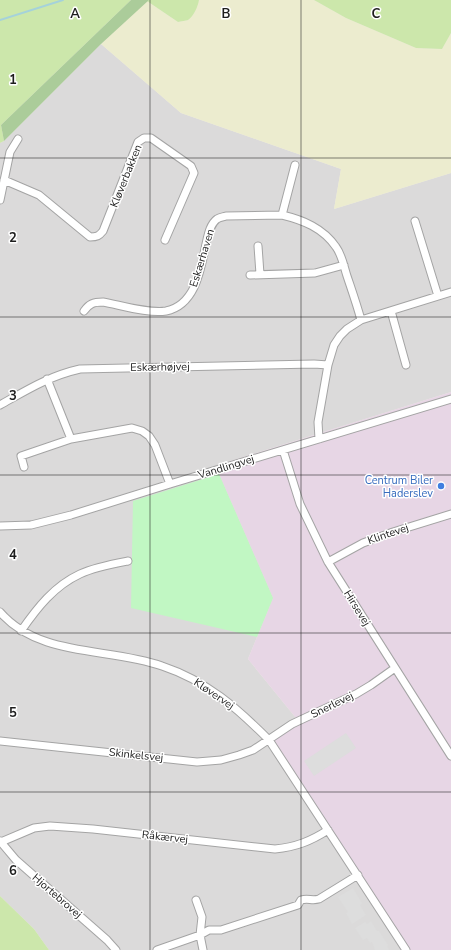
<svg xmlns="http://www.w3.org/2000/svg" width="451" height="950" font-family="'Nunito Sans',sans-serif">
<rect width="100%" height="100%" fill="#eeeae4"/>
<!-- residential -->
<path fill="#dbdada" d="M101,44l80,69 160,56 -7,40 117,-36v219l-230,72 -2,10 54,124 -25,61 48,59 -25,25 130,207h-352l-15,-21 -34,-33v-753l4,-2z"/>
<!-- industrial -->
<path fill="#e7d6e5" d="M451,392v558h-50l-130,-207 25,-25 -48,-59 25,-61 -54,-124 2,-10z"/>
<!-- farmland -->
<path fill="#ececcf" d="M199,0h115l32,18 70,30 26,1 9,-16v140l-117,36 7,-40 -160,-56 -80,-69 46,-43 31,21 10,-2 6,-7z"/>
<!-- grass -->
<path fill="#cce7ab" d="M0,0h131l-130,125 3,16 -4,2z
M149,0h50c-1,6 -5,16 -11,20 -2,1 -7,1 -10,2l-31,-21z
M314,0h137v33l-9,16 -26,-1 -70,-30z
M0,896l34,33 15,21h-49z"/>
<!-- forest -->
<path fill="#abcc9a" d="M131,0h18l-48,44 -97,97 -3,-16z"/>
<!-- park -->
<path fill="#c1f7c3" d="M219,474l54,124 -16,39 -126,-29 2,-107z"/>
<!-- parking -->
<path fill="#ddd" d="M346,733l10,15 -42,28 -10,-15z
M353,888l9,15 -2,2 6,10 -14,9 -6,-11 2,-1 -10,-15z
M371,921l6,10h2l9,14 -1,1 2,4h-14l-3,-8 -2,1 -3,-5 -4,2 -8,-12 10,-6 2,2z"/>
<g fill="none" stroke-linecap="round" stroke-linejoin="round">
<!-- stream -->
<path stroke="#a5d2da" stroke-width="2" d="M0,20l63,-20"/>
<defs>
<path id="minor" d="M295,165l-13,50c21,5 41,13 54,32 6,8 8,20 11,29 5,15 10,29 14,44
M4,180l35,15 51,42c7,0 9,-1 13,-6l35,-89 6,-4h7l40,28 3,7 -29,67
M0,200l10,-48 8,-13
M415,221l23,75
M258,246l2,28
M250,275l65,-2 29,-8
M84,311c5,-7 9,-9 19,-9 17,3 46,12 63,9 30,-6 35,-43 40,-67 2,-9 4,-20 11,-25 3,-2 6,-2 9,-3l56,-1
M391,311l15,54
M47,379l24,60
M0,405c27,-15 49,-29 80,-36l234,-5 14,1
M319,439l-1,-17 10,-57 6,-20 6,-9 7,-7 14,-9 90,-28
M283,450l17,54 28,58 123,194
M24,467l-3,-11 50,-17 61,-11 10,3 7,5 6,9 15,39
M0,526l31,-1 40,-10 99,-31 281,-85
M328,562l35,-19 30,-11 58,-18
M0,612c40,46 109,35 162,54 45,15 75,42 107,74l137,210
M21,631c16,-23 33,-45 59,-57 15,-7 32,-10 48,-13
M0,741l197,21 24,-2 18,-5 14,-5 39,-26 64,-30 15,-9 24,-17
M0,841l16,19 91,80 9,10
M1,842l33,-14 16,-2 43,3 182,20c21,-2 36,-8 53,-19
M196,900l6,17 -2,18 3,15
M157,950l43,-15 9,-5h12l77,-25 3,-5c7,-2 11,1 18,-1l39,-24"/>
</defs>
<!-- minor casing -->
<use href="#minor" stroke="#a4a4a4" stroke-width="9"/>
<!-- minor -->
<use href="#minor" stroke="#fff" stroke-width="7"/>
</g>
<!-- grid -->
<path fill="none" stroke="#1d1d1d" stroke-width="1" stroke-opacity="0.55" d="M150,0v950M301,0v950M0,158h451M0,317h451M0,475h451M0,633h451M0,792h451"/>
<!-- markers -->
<circle fill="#3f7fe0" stroke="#fff" stroke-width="1.5" cx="441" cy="486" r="4"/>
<g text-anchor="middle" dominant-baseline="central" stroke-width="3" stroke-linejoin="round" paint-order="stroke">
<!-- street labels -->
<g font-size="11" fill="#1d1d1d" stroke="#fff">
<text transform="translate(126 176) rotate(-68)">Kløverbakken</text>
<text transform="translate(202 258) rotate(-73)">Eskærhaven</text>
<text transform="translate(160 367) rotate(-1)">Eskærhøjvej</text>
<text transform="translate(226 467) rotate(-17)">Vandlingvej</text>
<text transform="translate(388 534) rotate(-19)">Klintevej</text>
<text transform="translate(357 608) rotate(58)">Hirsevej</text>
<text transform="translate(214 694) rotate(34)">Kløvervej</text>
<text transform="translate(332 705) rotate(-26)">Snerlevej</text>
<text transform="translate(136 755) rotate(6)">Skinkelsvej</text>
<text transform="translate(165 837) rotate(6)">Råkærvej</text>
<text transform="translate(57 896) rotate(41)">Hjortebrovej</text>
</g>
<!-- shop labels -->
<g font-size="11" fill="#366cbe" stroke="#fff" text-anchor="end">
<text x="433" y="480">Centrum Biler<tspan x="433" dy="13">Haderslev</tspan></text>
</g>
</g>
<g font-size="13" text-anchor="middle" font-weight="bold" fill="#1d1d1d" stroke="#fff" stroke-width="3" stroke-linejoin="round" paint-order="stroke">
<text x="75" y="18">A</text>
<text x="226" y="18">B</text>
<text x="376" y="18">C</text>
<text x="13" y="84">1</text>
<text x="13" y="242">2</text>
<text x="13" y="400">3</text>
<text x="13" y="559">4</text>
<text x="13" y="717">5</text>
<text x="13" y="875">6</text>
</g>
</svg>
